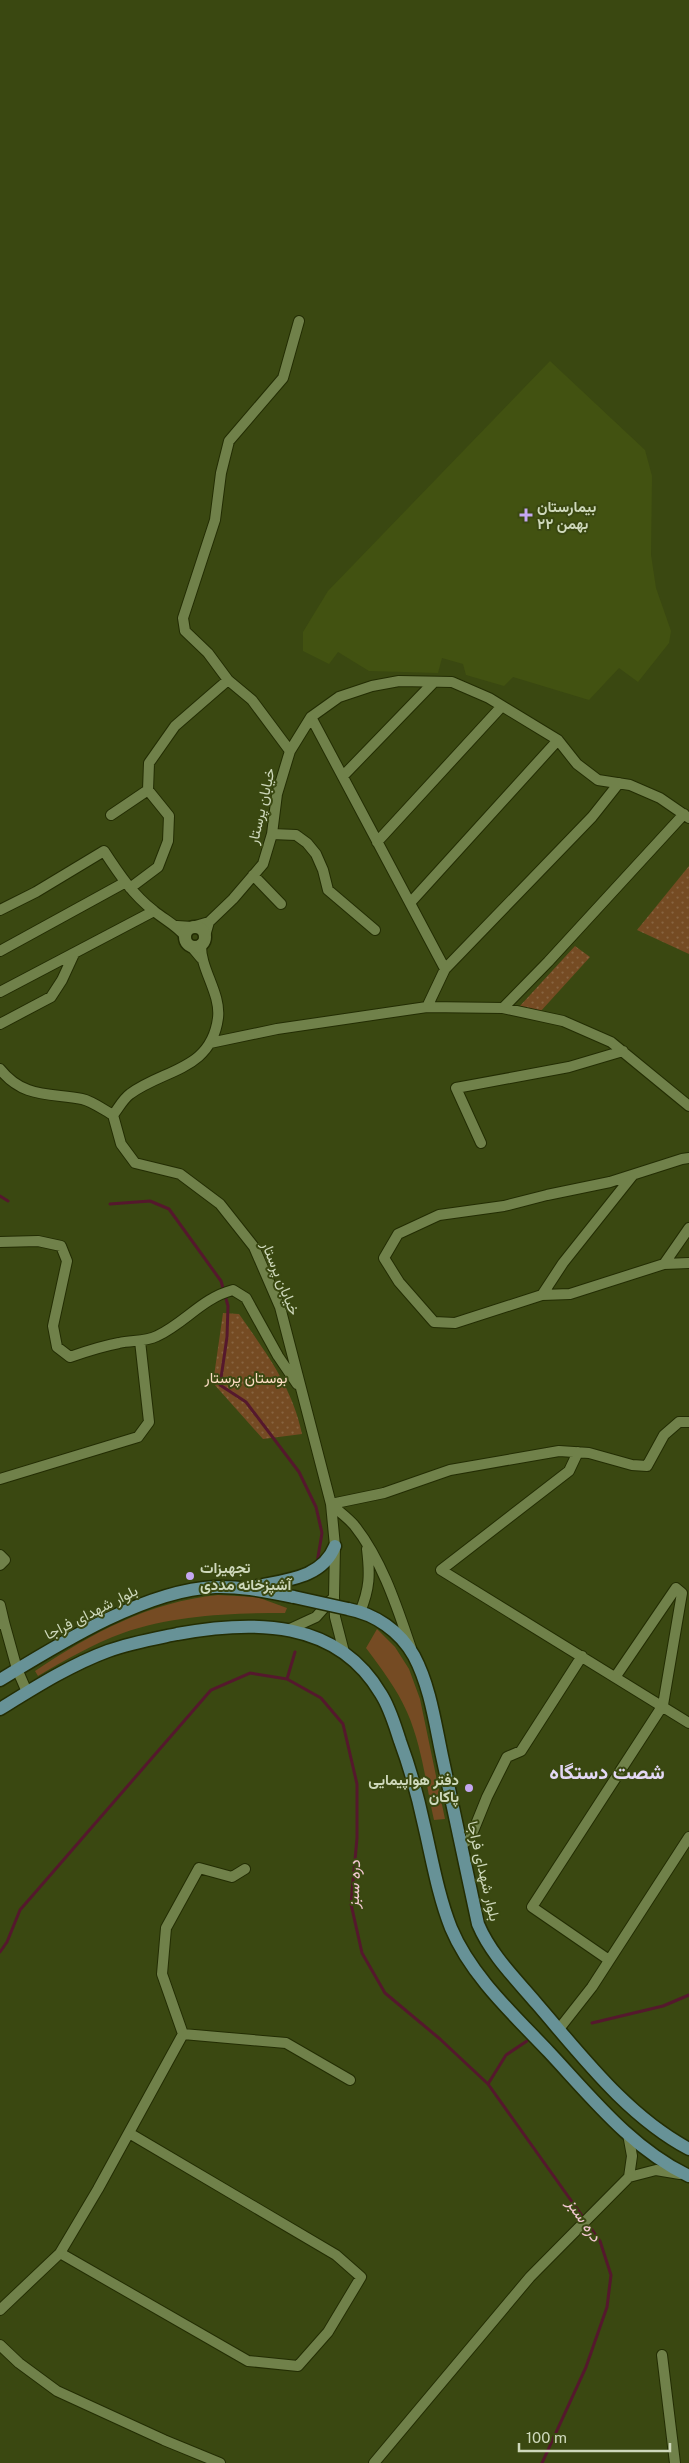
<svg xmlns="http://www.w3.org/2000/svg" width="689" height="2463" font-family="'Public Sans',Vazirmatn,sans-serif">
<defs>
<pattern id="park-dots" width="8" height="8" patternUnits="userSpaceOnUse" patternTransform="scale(1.25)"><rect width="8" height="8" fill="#754b23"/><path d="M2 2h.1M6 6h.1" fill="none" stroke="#876441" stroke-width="1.8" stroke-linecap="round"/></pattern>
</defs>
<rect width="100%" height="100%" fill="#3a4811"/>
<!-- built -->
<path fill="#425211" d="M550,361l95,89 7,26 -1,79 5,33 15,43 -2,12 -31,39 -19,-14 -30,32 -76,-23 -9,9 -38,-11 -3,-11 -21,-6 -4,15 -69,-2 -31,-19 -9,12 -26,-13v-19l25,-41z"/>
<!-- grass -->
<path fill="#754b23" d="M218,1595l39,2 30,11 -2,5c-53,0 -111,2 -162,20 -30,11 -58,27 -85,43l-3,-5c57,-38 114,-69 183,-76z
M377,1629l18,18 14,22 11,30 25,120 -11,1c-8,-35 -12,-74 -27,-108 -10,-23 -26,-44 -41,-64z"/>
<!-- park -->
<path fill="url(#park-dots)" d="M689,866v88l-52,-24z
M575,946l15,11 -50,55 -21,-5z
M223,1313l16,1c27,39 53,72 63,120l-39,5 -50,-56z"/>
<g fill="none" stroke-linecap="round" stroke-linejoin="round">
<!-- stream -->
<path stroke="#55182d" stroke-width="3" d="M0,1196l8,5
M110,1204l40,-3 19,8 52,72 7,25 -1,31 -7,48 26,17 53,70 17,35 6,26 -5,30
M287,1679l8,-27
M0,1952l7,-10 13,-32 191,-220 39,-17 37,6 34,19 22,26 14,60v54l-6,66 11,49 23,40 55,46 48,45 112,157 11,34 -4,32 -21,60 -44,96
M592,2023l71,-17 26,-11
M488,2084l18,-29 21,-14"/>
<defs>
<path id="minor" d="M228,680l-20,-27 -23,-22 -2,-13 32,-98 6,-47 8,-32 54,-63 16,-57
M311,717l134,252 -18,38
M343,776l91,-94
M111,815l37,-25 1,-27 26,-37 53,-46 24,20 38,51
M272,834l24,1 11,8 9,11 7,16 5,20 47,40
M377,842l125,-136
M253,875l28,29
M130,888l28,-21 10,-26 1,-25 -21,-26
M410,903l148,-163
M0,910l36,-18 68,-41c15,23 29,44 50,60 11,9 22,14 31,25
M177,926l15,1 17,-5
M205,936l4,-14 24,-23 30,-35 9,-30 5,-40 13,-43 21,-34 28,-20 33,-11 27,-5 53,1 37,16 69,42 19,24 21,16 32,5 30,13 29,20
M201,944c-1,25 20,49 17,74 -7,53 -55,51 -88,76 -7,5 -12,15 -17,21l8,29 14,19 45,11 40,30 34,43 26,60 51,197 4,42 -1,51 1,20 9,35
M191,946l10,12
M0,951l124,-68
M445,969l147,-152 27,-34
M0,992l154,-81
M503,1008l45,-46 136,-148
M0,1024l51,-27 11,-17 12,-26
M210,1043l67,-14 150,-22 76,1 60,13 48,21 78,64
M0,1069c23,29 49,24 82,30 10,2 22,11 31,16
M481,1143l-25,-55 113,-21 54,-16
M633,1175l-70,88 -21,32 -87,28 -21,-1 -35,-40 -15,-24 14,-24 41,-19 65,-9 43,-11 63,-13 72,-23 7,-1
M0,1242l38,-1 23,5 6,15 -14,65 4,21 13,10c17,-6 33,-11 49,-14 13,-3 26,-1 38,-7 28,-13 45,-38 76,-46l13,8 32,58 19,28
M664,1264l25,-36
M542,1295l28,-1 94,-30 25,-1
M578,1452l-9,19 -128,99 248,153
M0,1479l138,-42 11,-15 -9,-81
M331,1504l53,-11 66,-23 109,-19 30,2 43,12 15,1 17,-31 15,-13h10
M331,1504c7,7 16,13 23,21 28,35 43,82 57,123
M0,1555l5,5 -5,5
M0,1605l4,17
M360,1612c10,-24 10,-38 7,-63
M0,1624l4,-2 13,47 10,23
M290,1629l26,-12 15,-17
M461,1845l9,-6 17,-42 20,-40 14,-6 61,-95
M245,1869l-13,8 -33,-9 -33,60 -4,46 21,60 103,9 64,37
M609,1960l-77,-53 131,-202 19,-112 -6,-5 -60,88
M559,2029l33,-42 97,-150
M628,2134l4,22 -3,21 27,-7 24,4
M60,2253l188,108 50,5 30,-34 33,-55 -25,-22 -207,-122
M0,2310l60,-57 38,-64 85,-155
M0,2345l19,18 38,28 107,49 56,23
M662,2355l13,108
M374,2463l156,-186 99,-100"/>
<path id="tertiary" d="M185 937a10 10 0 1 1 20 0a10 10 0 1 1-20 0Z"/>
<path id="primary" d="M253,1587c31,-7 69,-8 82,-41
M348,1609c27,5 52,22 66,47 16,30 21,67 28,100 12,56 24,112 36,168 13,31 38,55 59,80 45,52 90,112 152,145
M0,1680c59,-36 145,-90 215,-93 26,-1 53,5 79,10
M0,1709c34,-21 70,-44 108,-58 22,-8 45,-12 69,-17 76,-14 160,-15 204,60 9,14 14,32 19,47 10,27 18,56 24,84 8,34 14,70 27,103 20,48 63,87 98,124 42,45 83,97 140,124"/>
</defs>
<!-- minor casing -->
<use href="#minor" stroke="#232d03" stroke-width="12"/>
<!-- tertiary casing -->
<use href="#tertiary" stroke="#232d03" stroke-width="15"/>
<!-- primary casing -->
<use href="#primary" stroke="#232d03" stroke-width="15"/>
<!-- minor -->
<use href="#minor" stroke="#70814a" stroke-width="10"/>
<!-- tertiary -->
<use href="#tertiary" stroke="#70814a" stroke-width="12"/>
<!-- primary -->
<use href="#primary" stroke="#679297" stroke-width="12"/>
<defs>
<path id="primary-bridge" d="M294,1597l54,12"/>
</defs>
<!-- primary-bridge casing -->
<use href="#primary-bridge" stroke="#232d03" stroke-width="15" stroke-linecap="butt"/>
<!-- primary-bridge -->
<use href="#primary-bridge" stroke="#679297" stroke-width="12"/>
</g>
<!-- markers -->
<g fill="#c5a7f1" stroke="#3a4811" stroke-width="2">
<path d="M523.5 507.5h5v5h5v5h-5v5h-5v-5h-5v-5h5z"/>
<circle cx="190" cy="1576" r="5"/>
<circle cx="469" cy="1788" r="5"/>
</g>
<g text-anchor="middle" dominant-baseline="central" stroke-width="4" stroke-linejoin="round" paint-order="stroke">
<!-- poi labels -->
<g font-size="15" font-weight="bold" fill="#ced8bb" stroke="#3a4811" text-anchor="start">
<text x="537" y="506">بیمارستان<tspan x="537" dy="17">۲۲ بهمن</tspan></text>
<text x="200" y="1567">تجهیزات<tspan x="200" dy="17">آشپزخانه مددی</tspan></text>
<text x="459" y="1779" text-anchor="end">دفتر هواپیمایی<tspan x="459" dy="17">پاکان</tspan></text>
</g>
<!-- street labels -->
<g font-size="15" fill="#ced8bb" stroke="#3a4811">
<text transform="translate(261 806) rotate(-77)">خیابان پرستار</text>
<text transform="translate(281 1278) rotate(68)">خیابان پرستار</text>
<text transform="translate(91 1612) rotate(-27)">بلوار شهدای فراجا</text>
<text transform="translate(484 1871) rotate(77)">بلوار شهدای فراجا</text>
</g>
<!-- park labels -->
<g font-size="15" fill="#fcddc3" stroke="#3a4811">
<text x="246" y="1377">بوستان پرستار</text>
</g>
<!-- water labels -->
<g font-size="16" font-style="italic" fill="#f3c9d3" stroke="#3a4811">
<text transform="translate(354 1884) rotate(-88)">دره سبز</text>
<text transform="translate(584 2220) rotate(56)">دره سبز</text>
</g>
<!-- district labels -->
<g font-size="20" font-weight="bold" fill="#e3d8f5" stroke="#3a4811">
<text x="607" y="1772">شصت دستگاه</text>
</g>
</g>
<!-- scale -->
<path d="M519 2443v8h151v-8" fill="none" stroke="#ced8bb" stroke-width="2.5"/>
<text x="526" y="2443" font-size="15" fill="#ced8bb" stroke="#3a4811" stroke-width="4" paint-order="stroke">100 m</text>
</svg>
